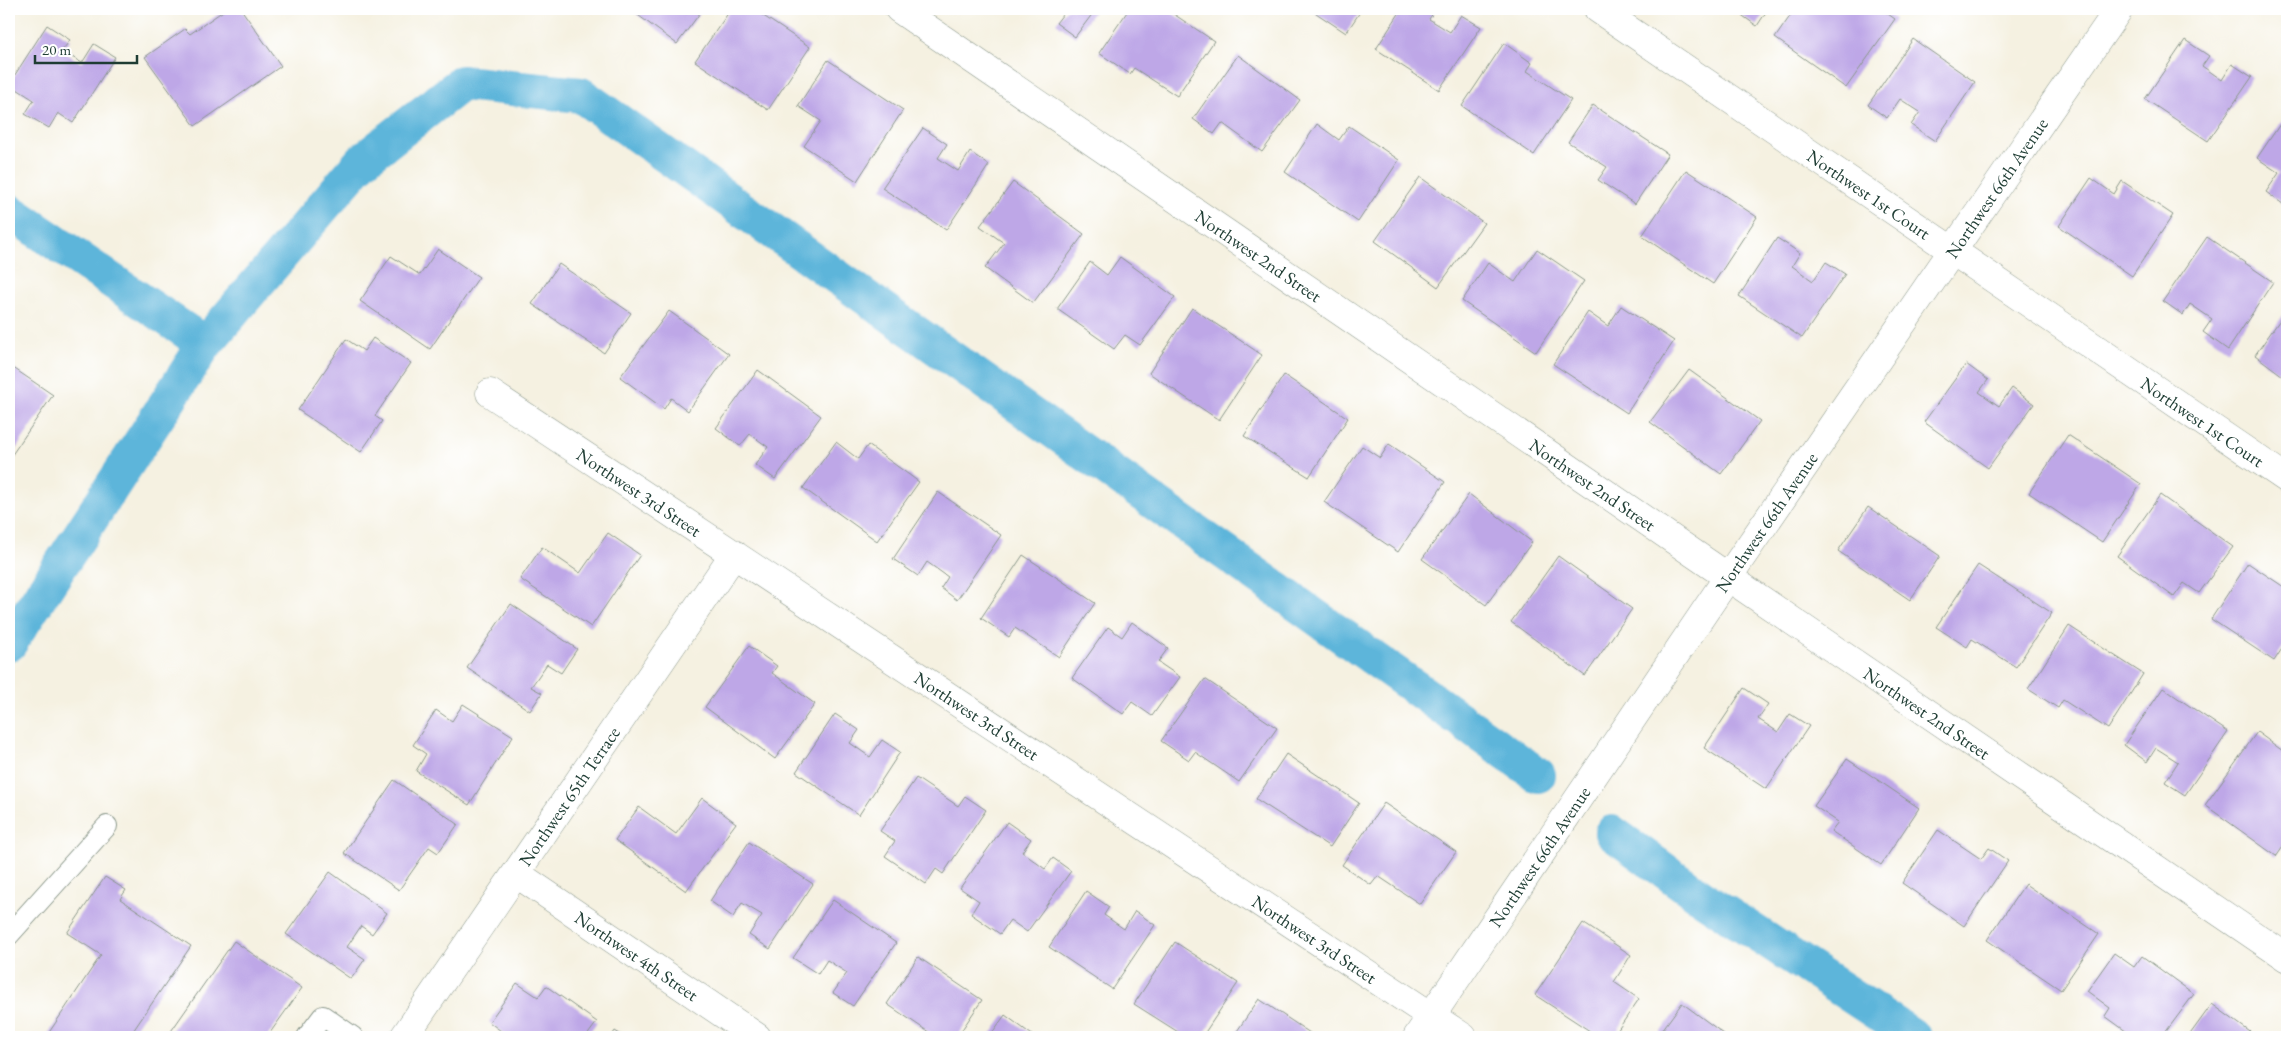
<svg xmlns="http://www.w3.org/2000/svg" width="2296" height="1046" font-family="'EB Garamond',serif">
<rect width="100%" height="100%" fill="#fff"/>
<filter id="ink" filterUnits="userSpaceOnUse"><feTurbulence type="fractalNoise" baseFrequency=".02" numOctaves="2"/><feDisplacementMap in="SourceGraphic" scale="10" xChannelSelector="R" yChannelSelector="G"/><feConvolveMatrix kernelMatrix="1 2 1 2 8 2 1 2 1" color-interpolation-filters="sRGB"/></filter>
<filter id="wash" filterUnits="userSpaceOnUse"><feTurbulence type="fractalNoise" baseFrequency=".0096" numOctaves="4" result="noise"/><feDisplacementMap in="SourceGraphic" scale="20" xChannelSelector="R" yChannelSelector="G"/><feGaussianBlur stdDeviation="1.12" result="paint"/><feColorMatrix in="noise" values="0 0 0 0 0 0 0 0 0 0 0 0 0 0 0 0 0 1.4 0 .05"/><feComposite in="paint" operator="in"/></filter>
<g filter="url(#wash)">
<rect width="100%" height="100%" fill="#f5f1e1"/>
<g fill="none" stroke-linecap="round" stroke-linejoin="round">
<!-- canal -->
<path stroke="#5db5da" stroke-width="36" d="M9,211l196,133
M9,644l196,-300 157,-183 100,-78 119,12 957,680
M1612,833l91,65 211,139"/>
</g>
<g id="blocks">
<!-- building -->
<path fill="#bea7e7" d="M226,9h15l40,57 -86,60 -50,-69 40,-28 5,5z
M632,9h71l-26,35 -46,-34z
M731,9h22l57,38 -42,63 -73,-49z
M1067,9h29l-21,28 -19,-14z
M1129,9h37l48,32 -37,55 -43,-28 -4,6 -31,-21z
M1310,9h52l-16,24z
M1402,9h34l-7,10 21,13 11,-17 20,12 -42,63 -63,-41z
M1733,9h35l-11,17z
M1795,9h86l14,10 -49,69 -71,-50z
M47,25l23,15 -8,11 20,12 12,-19 21,13 -42,66 -15,-10 -9,15 -24,-14 9,-14 -25,-16z
M1913,39l62,43 -40,59 -24,-16 9,-13 -20,-13 -13,19 -19,-13z
M2185,40l24,16 -7,10 20,14 10,-16 20,13 -44,64 -63,-42z
M1504,43l28,20 -5,8 44,29 -37,55 -72,-49z
M1238,55l62,45 -38,52 -40,-29 -8,11 -21,-15z
M828,60l75,50 -46,71 -53,-35 17,-25 -23,-15z
M1593,105l75,49 -33,50 -37,-24 9,-13 -39,-25z
M2287,114v93l-21,-15 13,-19 -22,-15z
M1317,124l22,16 10,-14 50,34 -41,62 -73,-50z
M923,128l24,16 -9,14 20,13 12,-19 19,13 -43,65 -64,-42z
M1686,170l71,47 -44,67 -71,-48z
M1420,177l64,46 -46,64 -63,-46z
M2091,178l23,16 8,-13 51,34 -41,61 -73,-50z
M1013,182l71,52 -51,69 -48,-35 19,-25 -24,-17z
M2207,237l66,45 -45,68 -25,-18 9,-13 -22,-15 -7,11 -20,-14z
M1777,238l23,15 -8,13 21,15 13,-19 19,12 -43,64 -63,-42z
M438,249l41,28 -49,72 -70,-48 31,-45 29,19z
M1537,249l47,32 -48,71 -74,-51 26,-38 27,19z
M1120,257l55,40 -35,48 -15,-10 -11,14 -57,-40 33,-47 17,13z
M559,264l72,49 -27,40 -72,-49z
M1621,306l53,35 -47,72 -74,-49 35,-52 20,14z
M1192,308l70,47 -43,65 -70,-47z
M2287,310v69l-32,-24z
M669,311l60,43 -41,57 -17,-13 -7,11 -44,-32z
M373,338l38,25 -36,53 7,5 -21,31 -63,-42 48,-71 18,12z
M1966,364l22,16 -9,12 20,14 13,-18 22,16 -46,64 -64,-46z
M9,365l44,30 -44,64z
M758,370l63,46 -46,63 -20,-14 13,-18 -18,-13 -10,12 -24,-18z
M1689,370l71,51 -39,53 -71,-52z
M1284,375l64,43 -39,59 -65,-41z
M2068,435l73,49 -39,58 -73,-49z
M836,442l22,17 10,-14 51,37 -42,59 -74,-53z
M1389,444l56,38 -47,70 -74,-50 38,-56 18,12z
M938,492l63,43 -44,65 -16,-12 7,-11 -21,-15 -9,14 -25,-17z
M1469,494l63,48 -46,63 -64,-46z
M2160,495l73,52 -34,46 -15,-10 -10,14 -57,-41z
M1868,507l72,49 -30,44 -72,-49z
M608,533l32,22 -49,72 -71,-48 22,-32 38,26z
M1023,555l72,48 -36,54 -44,-29 -6,9 -28,-19z
M1558,556l74,53 -47,67 -74,-54z
M2248,563l39,26v52l-13,20 -63,-42z
M1978,565l74,48 -36,54 -44,-28 -5,8 -31,-20z
M511,604l66,45 -16,24 -14,-9 -16,23 11,6 -12,18 -63,-43z
M1132,622l36,26 -10,14 22,15 -28,39 -20,-14 -9,12 -51,-36 36,-51 14,10z
M2069,626l74,48 -35,55 -45,-29 -5,8 -30,-19z
M749,646l28,20 -5,7 43,31 -40,55 -70,-52z
M1205,679l72,49 -38,54 -44,-30 -6,8 -28,-19z
M1744,688l24,16 -10,15 20,13 12,-18 19,12 -43,63 -62,-41z
M2163,688l65,44 -43,63 -20,-13 13,-20 -22,-14 -9,14 -23,-17z
M463,704l50,32 -44,69 -53,-34 10,-17 -13,-9 23,-35 16,11z
M835,714l24,16 -9,13 20,14 12,-17 18,12 -41,63 -63,-43z
M2257,732l30,22v86l-11,16 -71,-51z
M1286,754l73,49 -29,44 -74,-48z
M1847,759l72,49 -38,57 -50,-34 7,-9 -24,-16z
M916,778l42,28 7,-10 21,14 -43,64 -7,-5 -10,15 -41,-28 10,-15 -15,-10z
M394,780l64,44 -20,29 -9,-6 -30,43 -55,-37z
M702,798l34,25 -50,68 -71,-51 24,-33 37,27z
M1384,803l72,49 -36,52 -42,-28 -7,9 -29,-20z
M1007,822l24,17 -9,13 23,17 8,-11 18,13 -44,61 -17,-12 -10,14 -29,-20 8,-13 -19,-13z
M1938,830l43,29 8,-11 19,13 -44,65 -62,-43z
M749,842l64,42 -43,65 -21,-14 13,-20 -20,-12 -9,14 -23,-16z
M330,872l57,41 -15,21 -11,-8 -14,21 18,12 -14,20 -65,-45z
M105,877l21,13 -6,9 71,47 -62,91h-83l55,-82 -34,-22z
M2025,884l74,50 -38,56 -74,-50z
M1086,891l23,16 -5,8 20,14 11,-18 20,14 -43,64 -63,-42z
M833,900l63,43 -43,63 -20,-13 14,-20 -20,-13 -9,14 -25,-16z
M1583,923l48,32 -17,27 25,17 -26,38h-14l-64,-42z
M234,941l68,47 -35,49h-100z
M1175,942l63,41 -36,54h-16l-52,-33z
M2114,953l20,14 8,-11 52,38 -32,43h-28l-29,-21 5,-8 -23,-17z
M918,957l64,43 -25,37h-30l3,-4 -43,-29z
M517,983l21,14 8,-11 51,36 -11,15h-77l-20,-15z
M1259,999l57,38h-83z
M1682,1003l46,34h-71z
M2212,1004l45,33h-69z
M1005,1015l30,22h-46z
M615,1031l10,6h-14z"/>
</g>
</g>
<g filter="url(#ink)">
<use href="#blocks" fill-opacity="0" stroke="#8a978a" stroke-width="1"/>
<g fill="none" stroke-linecap="round" stroke-linejoin="round">
<defs>
<path id="lane" d="M9,935l98,-109
M307,1037l16,-21 30,21"/>
<g id="street">
<path id="s1" d="M899,9l829,568 559,381"/>
<path id="s2" d="M1598,9l689,470"/>
<path id="s3" d="M490,393l973,644"/>
<path id="s4" d="M517,874l240,163"/>
<path id="s5" d="M404,1037l330,-483"/>
<path id="s6" d="M1417,1037l311,-460 391,-568"/>
</g>
</defs>
<!-- lane casing -->
<use href="#lane" stroke="#8a978a" stroke-width="22"/>
<!-- street casing -->
<use href="#street" stroke="#8a978a" stroke-width="29"/>
<!-- lane -->
<use href="#lane" stroke="#fff" stroke-width="20"/>
<!-- street -->
<use href="#street" stroke="#fff" stroke-width="28"/>
</g>
</g>
<g text-anchor="middle" dominant-baseline="central" stroke-width="4.5" stroke-linejoin="round" paint-order="stroke">
<!-- street labels -->
<g font-size="18" fill="#1f3d34" stroke="#fff">
<text stroke="none"><textPath href="#s6" startOffset="1028">Northwest 66th Avenue</textPath></text>
<text stroke="none"><textPath href="#s2" startOffset="328">Northwest 1st Court</textPath></text>
<text stroke="none"><textPath href="#s1" startOffset="436">Northwest 2nd Street</textPath></text>
<text stroke="none"><textPath href="#s2" startOffset="732">Northwest 1st Court</textPath></text>
<text stroke="none"><textPath href="#s1" startOffset="841">Northwest 2nd Street</textPath></text>
<text stroke="none"><textPath href="#s3" startOffset="179">Northwest 3rd Street</textPath></text>
<text stroke="none"><textPath href="#s6" startOffset="622">Northwest 66th Avenue</textPath></text>
<text stroke="none"><textPath href="#s1" startOffset="1246">Northwest 2nd Street</textPath></text>
<text stroke="none"><textPath href="#s3" startOffset="584">Northwest 3rd Street</textPath></text>
<text stroke="none"><textPath href="#s5" startOffset="292">Northwest 65th Terrace</textPath></text>
<text stroke="none"><textPath href="#s6" startOffset="218">Northwest 66th Avenue</textPath></text>
<text stroke="none"><textPath href="#s3" startOffset="989">Northwest 3rd Street</textPath></text>
<text stroke="none"><textPath href="#s4" startOffset="145">Northwest 4th Street</textPath></text>
</g>
</g>
<!-- margin -->
<rect width="2296" height="1046" fill="none" stroke="#fff" stroke-width="30"/>
<!-- scale -->
<path d="M35 55v8h102v-8" fill="none" stroke="#1f3d34" stroke-width="2.5"/>
<text x="42" y="55" font-size="15" fill="#1f3d34" stroke="#ffffff" stroke-width="4" paint-order="stroke">20 m</text>
</svg>
